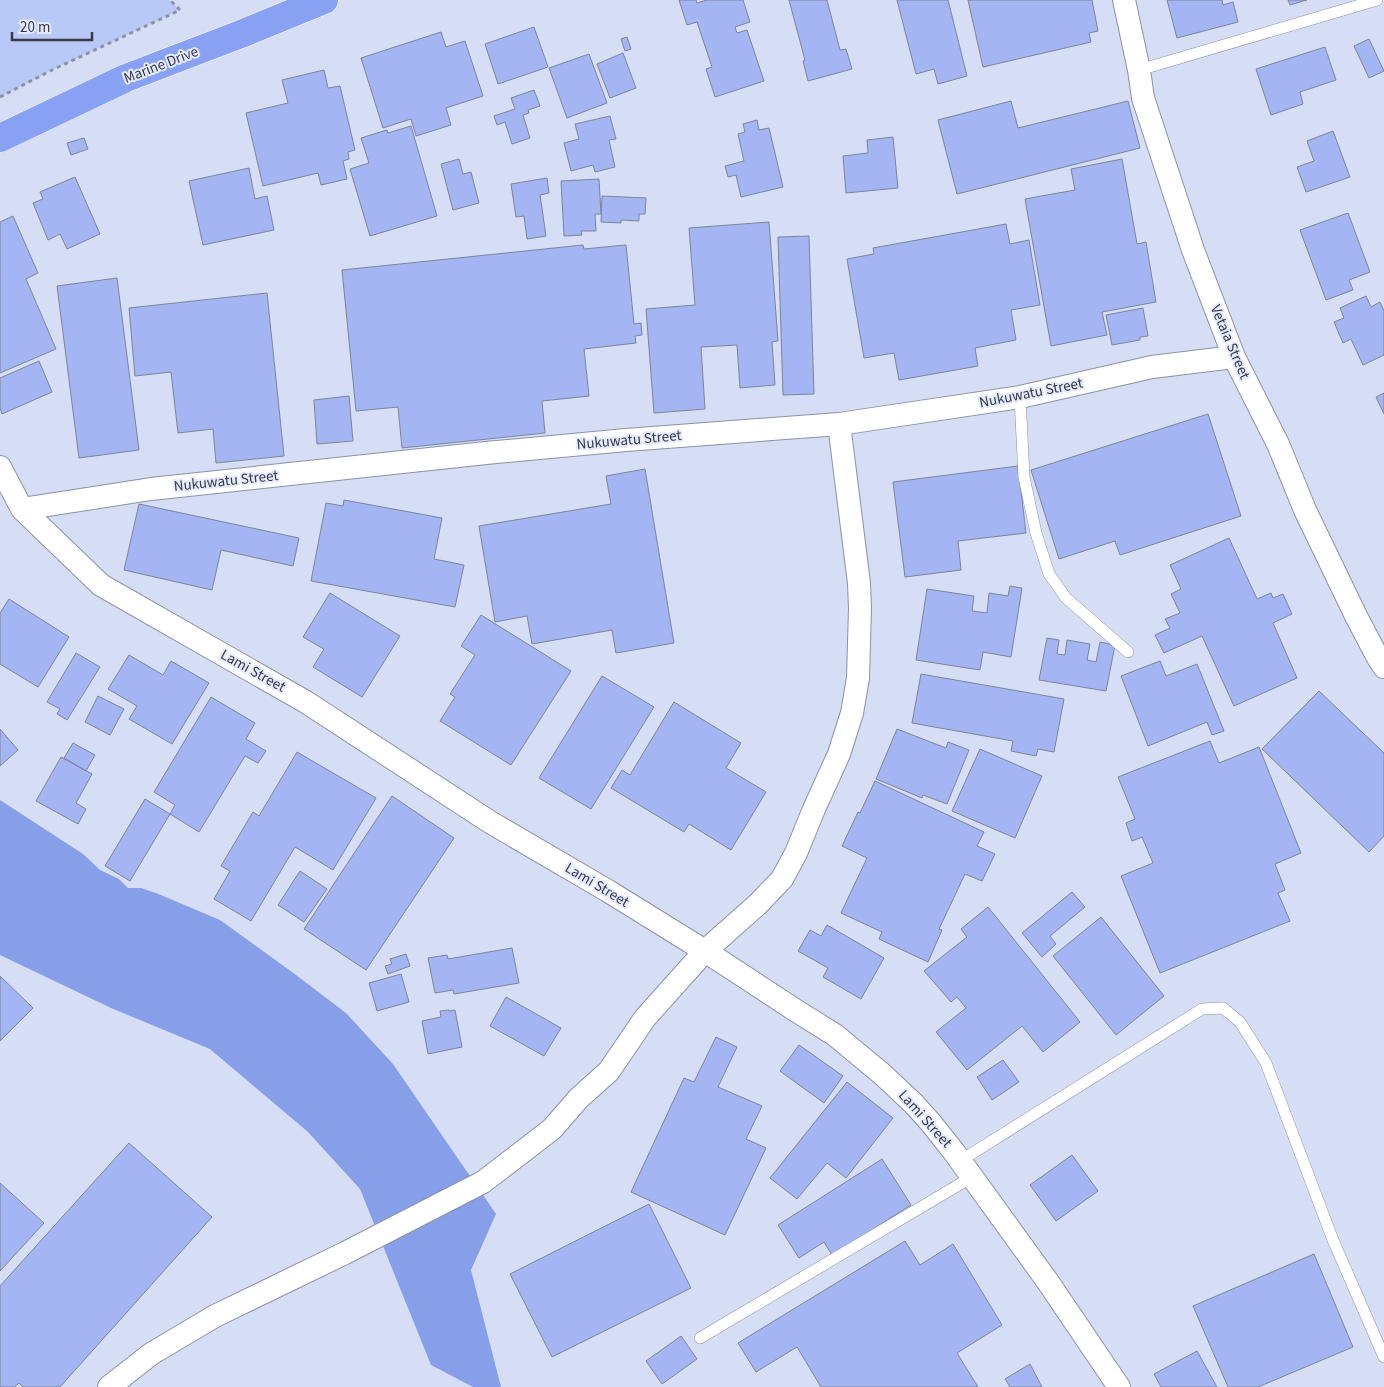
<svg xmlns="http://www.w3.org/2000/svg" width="1384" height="1387" font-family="'Source Sans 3',sans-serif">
<rect width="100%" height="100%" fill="#d6def5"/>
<!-- green -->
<path fill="#b9c9f7" d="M0,0h170l10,10 -128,60 -52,27z"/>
<!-- water -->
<path fill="#879ee8" d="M0,800l83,54 17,16 19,9 9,9h13l15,5 64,27 76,55 50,38 47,51 103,150 -25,56 30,117h-28l-42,-22 -71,-176 -52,-57 -98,-83 -99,-41 -111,-53z"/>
<!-- building -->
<path fill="#a3b6f3" stroke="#7d8499" d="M679,0h17l1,3 10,-3h36l7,22 -15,5 2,6 10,-3 17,51 -49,16 -9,-28 6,-2 -15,-45 -10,3z
M789,0h38l13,50 6,-1 6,20 -44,12 -5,-20 2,-1z
M897,0h51l19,76 -29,8 -4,-15 -18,5z
M968,0h124l6,31 -9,2 2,9 -108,25z
M1167,0h55l1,5 10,-3 5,20 -61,16z
M1288,0h19l-17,5z
M534,27l14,40 -50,17 -13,-40z
M441,32l5,15 19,-6 18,55 -37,12 5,17 -35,11 -5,-17 -28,9 -22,-70z
M627,37l4,12 -6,2 -4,-12z
M1369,39l15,32 -15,7 -15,-32z
M1325,47l11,33 -36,12 3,12 -32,11 -15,-46z
M623,53l13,35 -26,10 -13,-34z
M589,54l18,49 -40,15 -18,-50z
M324,70l4,18 12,-2 15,64 -7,2 1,7 -6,2 4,18 -26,6 -3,-12 -55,13 -17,-73 42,-10 -6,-23z
M534,90l6,16 -12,4 1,3 -6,2 7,23 -18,6 -7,-22 -8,3 -3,-9 21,-7 -4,-11z
M1011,101l7,27 110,-27 12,47 -183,46 -19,-74z
M610,116l6,23 -7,1 6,27 -20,5 -2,-7 -22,6 -7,-28 15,-4 -4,-15z
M757,120l2,10 10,-2 14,59 -42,10 -5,-22 -8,2 -3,-11 19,-5 -6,-27 7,-2 -2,-8z
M411,126l26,90 -67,20 -20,-67 19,-6 -8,-25 26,-8 1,3z
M1333,131l17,46 -44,15 -9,-25 17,-6 -7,-20z
M893,137l5,51 -52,5 -3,-37 25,-3 -1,-13z
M84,138l4,11 -17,6 -4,-12z
M459,159l4,15 8,-2 8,31 -26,7 -12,-46z
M1122,159l15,85 9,-2 10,60 -54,10 5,23 -56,11 -26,-147 50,-9 -4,-21z
M249,168l6,31 12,-3 7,34 -71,15 -14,-64z
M75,177l25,57 -33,15 -7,-15 -12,6 -15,-37 10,-4 -3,-7z
M547,178l2,15 -9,2 6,41 -19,3 -3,-23 -8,1 -5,-33z
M599,179l2,35h-6l1,17h-15l1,4 -18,1 -3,-55z
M602,196l44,2 -1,16h-6v7l-18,-1v3l-20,-1z
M1348,213l22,59 -21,8 4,10 -27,10 -26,-70z
M13,216l25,57 -12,6 30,70 -56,24v-151z
M769,222l9,119 -6,1 3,43 -35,3 -3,-43 -36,2 4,62 -51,4 -8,-104 49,-4 -6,-77z
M1006,224l4,20 19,-4 11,65 -29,5 5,30 -41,8 3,18 -79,14 -5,-27 -30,5 -17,-99 27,-5 -1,-6z
M809,236l5,158 -31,1 -5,-158z
M583,245l1,4 42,-4 8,79 7,-1 1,12 -7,1 1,7 -52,6 5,47 -47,5 3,32 -143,15 -4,-41 -42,4 -14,-141z
M117,278l22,172 -60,8 -22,-172z
M267,293l17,163 -68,7 -3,-34 -35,4 -7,-61 -36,4 -6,-68z
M1366,296l5,11 9,-5 4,9v44l-21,10 -12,-26 -8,4 -9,-21 10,-4 -4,-10z
M1143,308l5,28 -8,1v3l-28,5 -6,-30z
M39,361l13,31 -50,22 -2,-6v-30z
M1384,393v21l-8,-17z
M349,396l4,45 -36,3 -3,-44z
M1208,414l33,102 -121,39 -5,-14 -56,18 -28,-89z
M1018,466l8,67 -68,8 3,29 -56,7 -12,-95z
M645,469l29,174 -58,10 -4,-23 -80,14 -5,-28 -32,6 -16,-96 132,-22 -5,-28z
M344,500l98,18 -8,41 30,6 -9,42 -144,-26 15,-78 17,3z
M139,504l160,34 -6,28 -72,-16 -9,40 -88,-20z
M1229,538l28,61 14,-6 2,5 10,-4 9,20 -19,9 24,55 -63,28 -32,-70 -38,17 -9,-18 15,-7 -5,-9 15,-6 -9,-19 10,-5 -11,-24z
M1010,586l12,2 -11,69 -28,-5 -3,18 -64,-10 11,-71 47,7 -2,15 15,2 2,-20 19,3z
M330,593l70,43 -38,61 -49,-30 11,-18 -21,-12z
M9,599l60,38 -31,50 -38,-23v-51z
M481,615l90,56 -60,94 -71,-44 15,-24 -5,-3 25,-39 -14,-9z
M1047,638l12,2 -2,14 8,1 2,-15 23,4 -3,16 9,2 4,-20 15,3 -9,46 -67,-11z
M76,653l24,14 -33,53 -10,-6 3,-5 -13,-7z
M129,655l34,20 8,-14 38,22 -37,61 -43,-25 8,-13 -29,-17z
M1160,661l6,15 31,-12 27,67 -12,4 -5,-13 -59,24 -27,-70z
M921,674l143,25 -10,53 -16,-3 -2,7 -25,-5 2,-10 -101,-18z
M602,676l52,31 -63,102 -52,-31z
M1319,691l65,62v83l-15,16 -107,-103z
M98,696l26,13 -14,26 -25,-13z
M211,697l44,26 -9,16 20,12 -8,12 -13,-7 -46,76 -29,-18 5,-9 -21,-13z
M674,702l67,41 -15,25 40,24 -35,58 -42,-26 -5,8 -73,-44 11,-18 8,5z
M0,729l18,21 -18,16z
M897,729l49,19 2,-6 21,8 -22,54 -24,-9 -1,3 -46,-19z
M1210,741l9,22 40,-16 42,106 -26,11 10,26 -7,3 12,28 -130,52 -39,-97 32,-13 -11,-26 -10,4 -6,-18 9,-4 -17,-42z
M73,743l22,12 -9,16 -22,-13z
M980,749l62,27 -27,62 -63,-27z
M297,752l79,46 -43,72 -38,-23 -44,74 -37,-22 16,-28 -9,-5 32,-54 6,4z
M61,757l31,17 -16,29 10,6 -8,15 -42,-23z
M875,781l109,51 -7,14 18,8 -13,27 -17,-7 -26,55 3,1 -14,32 -49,-23 3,-7 -41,-19 26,-55 -25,-12 16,-34 2,1z
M392,796l62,42 -88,132 -62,-41z
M145,799l25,15 -40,67 -25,-15z
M300,871l27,18 -23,33 -26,-17z
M1072,892l13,15 -35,29 6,8 -14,13 -20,-24z
M988,907l92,115 -37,30 -21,-26 -55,44 -31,-38 30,-24 -9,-11 -6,5 -27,-31 43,-34 -6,-8z
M1101,917l63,79 -48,39 -63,-79z
M827,925l57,33 -23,41 -38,-22 5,-9 -30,-17 12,-21 11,6z
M512,948l7,35 -65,11 -1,-4 -18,3 -7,-35 19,-3 1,4z
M406,954l4,12 -22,8 -3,-8 7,-2 -2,-5z
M401,974l8,28 -32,9 -8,-28z
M0,976l33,32 -33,33z
M506,997l55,31 -17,28 -54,-30z
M449,1010v1l6,-1 7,37 -34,7 -6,-33 19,-4 -1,-6z
M716,1037l21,10 -19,40 44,19 -16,33 20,9 -41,87 -94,-43 53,-114 10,4z
M799,1045l44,31 -19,27 -44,-32z
M1003,1060l16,22 -27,18 -15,-23z
M847,1082l46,36 -47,60 -19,-15 -30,36 -27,-21z
M129,1143l83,74 -152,170h-37l-4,-4 -4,4h-15v-101z
M1072,1155l26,36 -42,30 -26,-36z
M882,1159l29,46 -79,50 -8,-13 -25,16 -21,-33z
M0,1183l44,40 -44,48z
M649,1204l42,84 -139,69 -42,-83z
M905,1241l15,24 33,-21 49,81 -45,28 21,34h-157l-24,-40 -41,25 -18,-29z
M1314,1254l39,93 -95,40h-30l-35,-81z
M681,1336l16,23 -35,25 -16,-23z
M1197,1351l20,36h-56l-7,-13z
M1030,1364l12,23h-32l-5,-8z"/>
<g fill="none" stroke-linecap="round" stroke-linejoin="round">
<defs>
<path id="lane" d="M1139,70l238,-70
M1020,397l4,80 12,56 13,41 17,24 62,54
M960,1161l242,-152 21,-1 17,14 26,41 67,177 51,117
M700,1338l272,-161"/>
<path id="street" d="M1124,0l15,70 4,28 50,152 41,107 44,87 27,66 51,106 21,40 7,11
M0,467l22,42 79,76 205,117 184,120 118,69 97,60 90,59 40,25 47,39 32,30 17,19 23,29 94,130 71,105
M22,509l129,-20 335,-36 140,-13 213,-16 181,-27 132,-30 82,-10
M109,1387l42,-33 64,-38 130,-63 138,-71 69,-53 27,-31 30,-27 36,-53 60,-67 53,-47 24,-25 14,-26 18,-44 25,-55 13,-41 6,-35 2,-70 -1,-25 -20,-159"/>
<path id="highway" d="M0,138l126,-60 115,-44 83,-34"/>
</defs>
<!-- lane casing -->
<use href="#lane" stroke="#8b92a7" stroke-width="12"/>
<!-- street casing -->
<use href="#street" stroke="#8b92a7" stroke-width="24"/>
<!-- highway casing -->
<use href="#highway" stroke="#fff" stroke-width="29"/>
<!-- path -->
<path stroke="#8d93a4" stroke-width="3" stroke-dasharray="4 4" stroke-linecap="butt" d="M0,97l52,-27 128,-60 -10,-10"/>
<!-- lane -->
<use href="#lane" stroke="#fff" stroke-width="11"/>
<!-- street -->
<use href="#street" stroke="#fff" stroke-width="22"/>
<!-- highway -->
<use href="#highway" stroke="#89a1f3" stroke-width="28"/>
</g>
<g text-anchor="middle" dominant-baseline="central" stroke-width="4" stroke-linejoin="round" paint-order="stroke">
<!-- street labels -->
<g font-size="15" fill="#383b45" stroke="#e5ebfe">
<text transform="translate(161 65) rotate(-21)">Marine Drive</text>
<text transform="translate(1230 342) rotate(67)">Vetaia Street</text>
<text transform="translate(1031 393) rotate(-11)">Nukuwatu Street</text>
<text transform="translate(629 440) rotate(-5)">Nukuwatu Street</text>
<text transform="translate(226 481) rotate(-6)">Nukuwatu Street</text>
<text transform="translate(253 671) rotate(29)">Lami Street</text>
<text transform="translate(597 885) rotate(31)">Lami Street</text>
<text transform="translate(925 1119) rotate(48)">Lami Street</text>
</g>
</g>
<!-- scale -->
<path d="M12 32v8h80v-8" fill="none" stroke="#383b45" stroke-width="2.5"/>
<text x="20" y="32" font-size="15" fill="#383b45" stroke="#e5ebfe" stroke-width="4" paint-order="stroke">20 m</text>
</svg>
